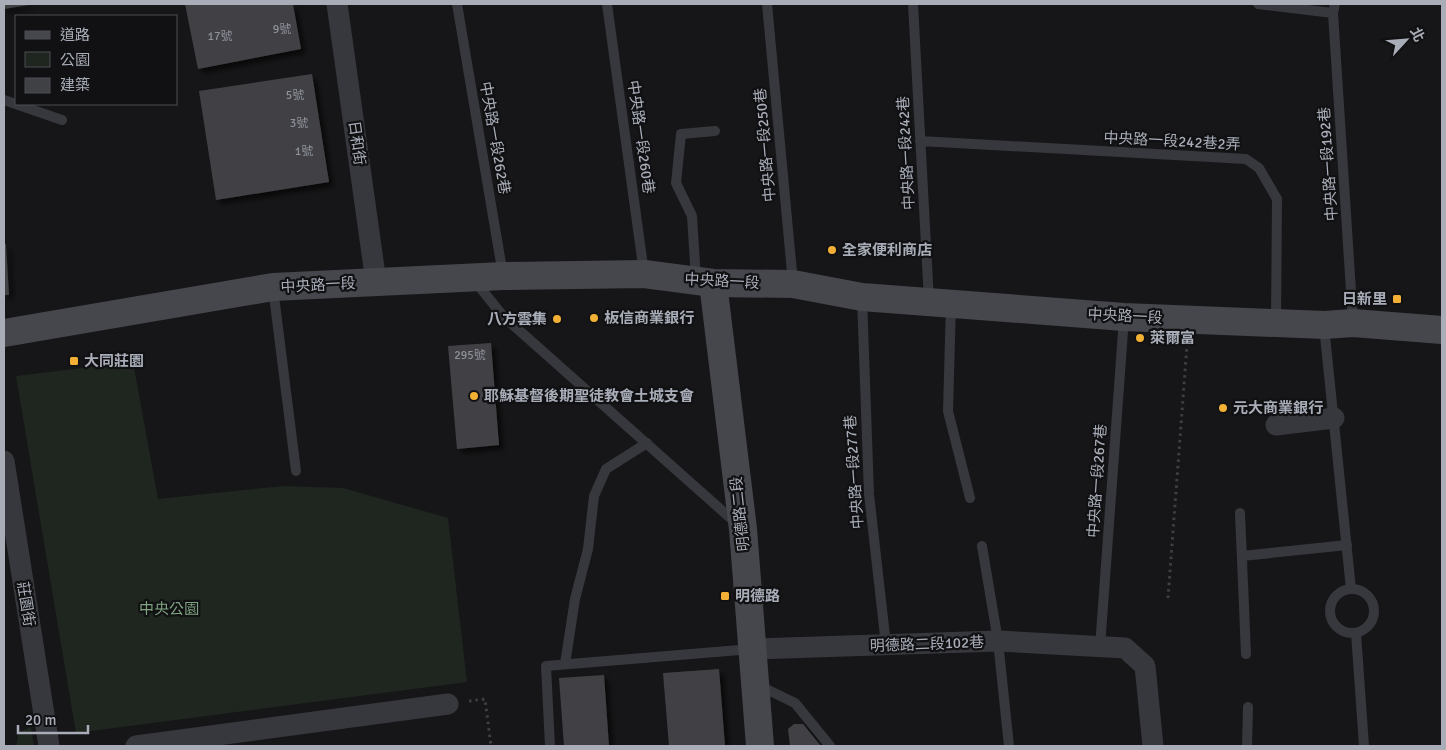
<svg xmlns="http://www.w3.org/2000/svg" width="1446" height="750" font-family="Signika,'Noto Sans TC',sans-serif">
<defs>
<filter id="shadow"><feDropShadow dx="4.5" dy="4.5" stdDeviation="2.5" flood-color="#0009"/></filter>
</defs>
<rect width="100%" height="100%" fill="#161618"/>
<!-- green -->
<path fill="#1e261f" d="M133,362l25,137 125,-13 60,2 105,30 19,164 -391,51 -60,-357z
M31,727l3,19h-18l3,-14z"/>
<!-- building -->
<path fill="#404145" filter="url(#shadow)" d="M4,4h25v1l-25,4z
M185,4h108l8,45 -103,20z
M312,74l17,108 -113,18 -17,-109z
M4,244h2l3,51h-5z
M491,343l8,102 -42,4 -9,-103z
M719,669l6,77h-56l-6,-73z
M604,675l5,71h-45l-5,-68z
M794,724h9l18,22h-31l-2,-17z"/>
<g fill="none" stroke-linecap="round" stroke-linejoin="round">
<!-- path -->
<path stroke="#3d3f44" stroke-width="3" stroke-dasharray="2.5 4" stroke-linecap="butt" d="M1168,598l19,-253
M469,701l16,-2 6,47"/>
<!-- lane -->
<path stroke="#37383d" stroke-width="10" d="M457,4l46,271
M607,4l37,269
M767,4l26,279
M913,4l16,297
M1258,4l75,9
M1335,4l-2,9 20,309
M4,100l58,20
M920,141l326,18 13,9 18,31 -1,123
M696,279l-4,-63 -16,-33 5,-49 34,-3
M474,280l29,36 233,207
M273,288l23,183
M862,298l7,196 17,151
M951,304l-3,107 22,87
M1324,326l27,263
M1240,513l6,141
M982,546l16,95 11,105
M1242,556l105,-11
M1330 611a22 22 0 1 1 44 0a22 22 0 1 1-44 0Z
M1356,633l8,113
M1100,647l24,-329
M565,664l10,-65 13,-50 6,-53 12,-27 41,-26
M758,685l37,18 35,43
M550,746l-4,-80 206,-17
M1247,746l1,-39"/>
<!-- street -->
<path stroke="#37383d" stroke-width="21" d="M337,4l39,278
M1276,425l58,-7
M4,461l45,285
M753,649l245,-8 127,7 20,18 8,80
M136,746l312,-42"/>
<!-- secondary -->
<path stroke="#45474d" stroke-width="28" d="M713,283l30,246 17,217
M4,333l269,-46 230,-11 141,-2 69,9 80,1 69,13 262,20 200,8 29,-2 89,7"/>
</g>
<!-- markers -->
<g fill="#f2b134" stroke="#111113" stroke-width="2">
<circle cx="832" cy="250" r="5"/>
<rect x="1392" y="294" width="10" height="10" rx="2.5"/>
<circle cx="594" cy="318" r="5"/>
<circle cx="557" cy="319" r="5"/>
<circle cx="1140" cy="338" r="5"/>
<rect x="69" y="356" width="10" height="10" rx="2.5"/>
<circle cx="474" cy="396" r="5"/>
<circle cx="1223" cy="408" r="5"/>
<rect x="720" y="591" width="10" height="10" rx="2.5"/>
</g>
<g text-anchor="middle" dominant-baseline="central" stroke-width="4.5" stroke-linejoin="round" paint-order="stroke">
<!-- number labels -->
<g font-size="12" fill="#8e929b">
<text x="282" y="29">9號</text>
<text x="220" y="36">17號</text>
<text x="295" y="95">5號</text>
<text x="299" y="123">3號</text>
<text x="304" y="151">1號</text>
<text x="470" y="355">295號</text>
</g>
<!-- street labels -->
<g font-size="15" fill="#a8adb8" stroke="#111113">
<text transform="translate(641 137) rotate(82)">中央路一段260巷</text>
<text transform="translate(495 138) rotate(80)">中央路一段262巷</text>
<text transform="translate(1172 141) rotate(3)">中央路一段242巷2弄</text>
<text transform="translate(357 143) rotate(82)">日和街</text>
<text transform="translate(765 145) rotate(-95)">中央路一段250巷</text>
<text transform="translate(906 153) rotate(-93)">中央路一段242巷</text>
<text transform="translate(1328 164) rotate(-94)">中央路一段192巷</text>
<text transform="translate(722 281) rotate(3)">中央路一段</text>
<text transform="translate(318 285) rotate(-3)">中央路一段</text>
<text transform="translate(1125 316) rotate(3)">中央路一段</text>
<text transform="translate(854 472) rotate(-94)">中央路一段277巷</text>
<text transform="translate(1097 481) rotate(-86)">中央路一段267巷</text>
<text transform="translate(740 514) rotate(-96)">明德路二段</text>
<text transform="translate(26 604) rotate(81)">莊園街</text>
<text transform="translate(927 644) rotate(-2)">明德路二段102巷</text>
</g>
<!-- poi labels -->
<g font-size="15" font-weight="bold" fill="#a8adb8" stroke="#111113" text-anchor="start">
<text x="842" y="250">全家便利商店</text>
<text x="1387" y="299" text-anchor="end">日新里</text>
<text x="604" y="318">板信商業銀行</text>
<text x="547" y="319" text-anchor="end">八方雲集</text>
<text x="1150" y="338">萊爾富</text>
<text x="84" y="361">大同莊園</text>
<text x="484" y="396">耶穌基督後期聖徒教會土城支會</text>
<text x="1233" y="408">元大商業銀行</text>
<text x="735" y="596">明德路</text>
</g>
<!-- park labels -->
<g font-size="15" fill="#7fa381" stroke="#111113">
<text x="169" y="609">中央公園</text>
</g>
</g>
<!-- border -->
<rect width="1446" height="750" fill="none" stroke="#a8adb8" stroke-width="10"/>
<!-- legend -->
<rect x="15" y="15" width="162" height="90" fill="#111113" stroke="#4d4f55"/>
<rect x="25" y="31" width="25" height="8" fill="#45474d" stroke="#4d4f55"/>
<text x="60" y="40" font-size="15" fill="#a8adb8">道路</text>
<rect x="25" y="52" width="25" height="15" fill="#1e261f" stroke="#4d4f55"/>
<text x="60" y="65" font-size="15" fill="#a8adb8">公園</text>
<rect x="25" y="78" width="25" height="15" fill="#404145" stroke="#4d4f55"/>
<text x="60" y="90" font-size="15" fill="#a8adb8">建築</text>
<!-- north arrow -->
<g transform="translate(1406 40) rotate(64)" stroke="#111113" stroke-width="4" paint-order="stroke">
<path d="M0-4L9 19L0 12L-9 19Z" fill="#a8adb8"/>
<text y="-8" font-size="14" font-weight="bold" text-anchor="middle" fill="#a8adb8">北</text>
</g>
<!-- scale -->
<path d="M18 725v8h70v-8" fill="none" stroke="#a8adb8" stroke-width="2.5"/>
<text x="25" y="725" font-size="15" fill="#a8adb8" stroke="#111113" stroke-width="4" paint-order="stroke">20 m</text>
</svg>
